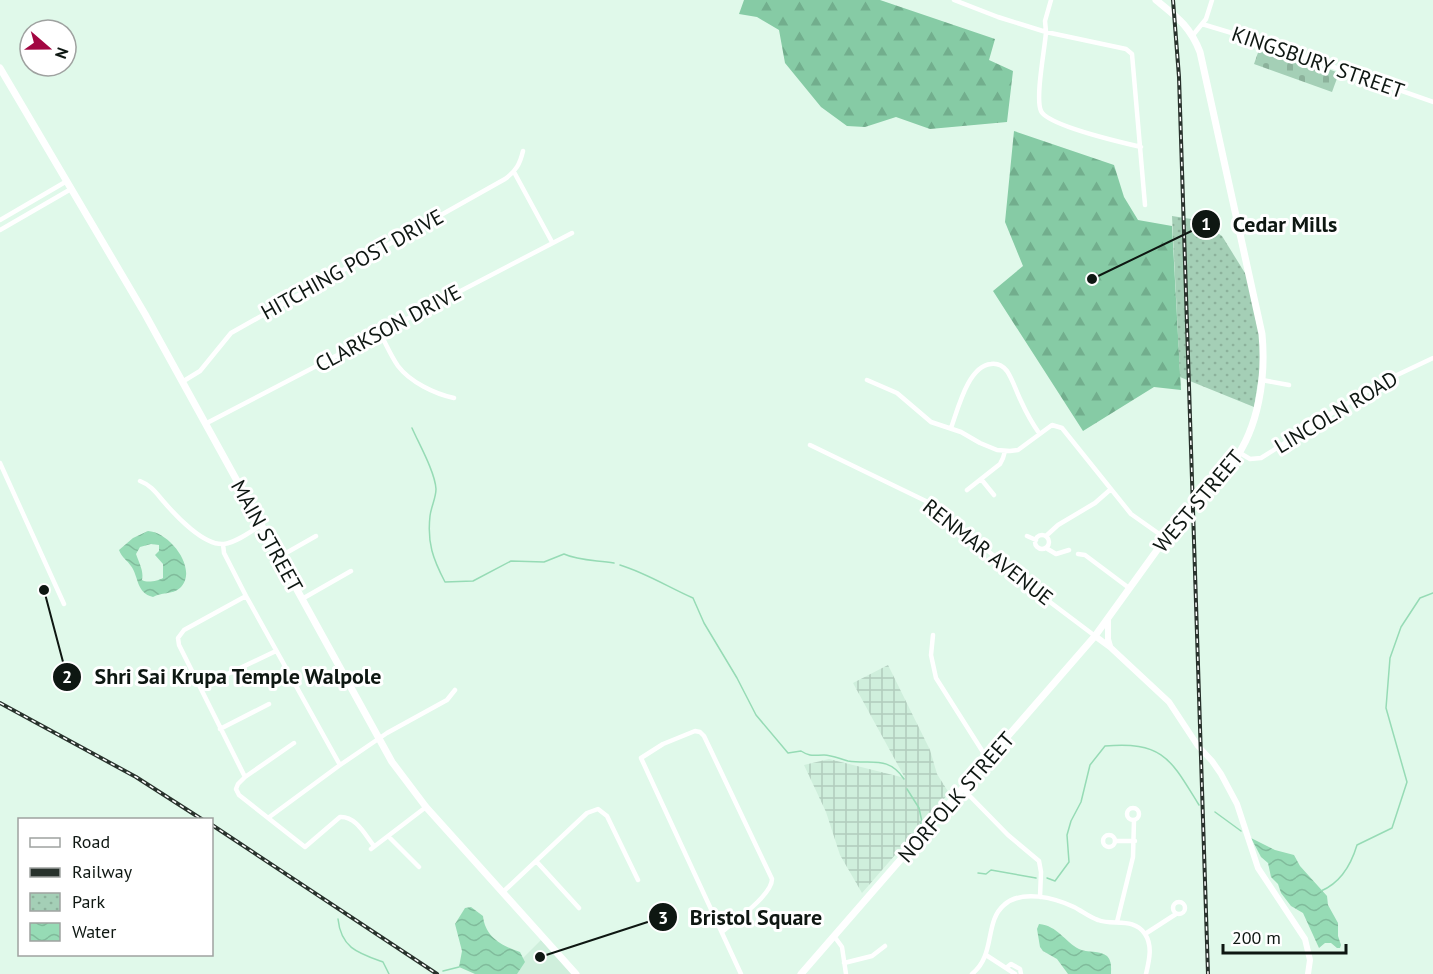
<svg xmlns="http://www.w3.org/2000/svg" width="1433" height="974" font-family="'PT Sans',sans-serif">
<defs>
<pattern id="industrial-grid" width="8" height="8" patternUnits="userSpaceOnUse" patternTransform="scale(1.5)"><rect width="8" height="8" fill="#cfefdc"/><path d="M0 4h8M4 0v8" fill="none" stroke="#b1ccbc"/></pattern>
<pattern id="forest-firs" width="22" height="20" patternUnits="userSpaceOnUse" patternTransform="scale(1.5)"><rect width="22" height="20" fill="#86cba5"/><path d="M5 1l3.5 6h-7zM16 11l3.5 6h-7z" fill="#72ae8d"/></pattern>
<pattern id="cemetery-stones" width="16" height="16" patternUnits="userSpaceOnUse" patternTransform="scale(1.5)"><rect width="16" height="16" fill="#a4cfb6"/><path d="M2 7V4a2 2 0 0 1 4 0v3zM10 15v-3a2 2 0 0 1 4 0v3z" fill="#8cb19b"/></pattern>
<pattern id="park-dots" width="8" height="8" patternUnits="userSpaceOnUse" patternTransform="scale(1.5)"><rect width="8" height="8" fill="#a4cfb6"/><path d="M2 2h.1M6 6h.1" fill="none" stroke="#8cb19b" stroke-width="1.8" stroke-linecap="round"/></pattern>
<pattern id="water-waves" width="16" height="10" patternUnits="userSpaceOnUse" patternTransform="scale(1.5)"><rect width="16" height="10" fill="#96dbb5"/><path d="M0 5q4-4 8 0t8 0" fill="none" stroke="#80bb9b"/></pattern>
</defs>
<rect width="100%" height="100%" fill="#e0f9ea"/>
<!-- built -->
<path fill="#cfefdc" d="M541,940l30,34h-64z"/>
<!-- industrial -->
<path fill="url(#industrial-grid)" d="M888,665l42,85 7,24 12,19 -87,100 -22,-38 -14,-43 -22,-47 25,-6 76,19 -52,-95z"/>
<!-- forest -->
<path fill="url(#forest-firs)" d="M744,0h136l115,39 -6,21 24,11 -6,51 -77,7 -34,-12 -31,10 -18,-1 -26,-19 -36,-44 -6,-33 -22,-13 -18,-3z
M1014,131l100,34 10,32 14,23 34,6 9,164 -27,-3 -71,44 -90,-140 30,-25 -18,-44z"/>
<!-- cemetery -->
<path fill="url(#cemetery-stones)" d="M1261,44l78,29 -7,19 -78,-28z"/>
<!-- park -->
<path fill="url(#park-dots)" d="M1172,216l26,4 24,16 31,50 10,50 -2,27 -7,44 -74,-30z"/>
<!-- water -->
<path fill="url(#water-waves)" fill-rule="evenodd" d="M148,531c22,1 51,39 32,57 -8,7 -19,4 -27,9 -17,-4 -14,-20 -22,-31 -4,-6 -9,-8 -12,-16l14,-12zM151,544l8,1v6l-4,4 8,9v14c-5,3 -16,5 -21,2 2,-9 -3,-17 -6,-26l4,-7z
M1251,838l24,12 19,5 6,11 27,30 1,9 10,18v13l3,9 -1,3h-3l-6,-5h-6l-6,5 -16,-35 -12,-7 -10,-13 -3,-9 -7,-7 -3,-14 -7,-6z
M471,907l12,9c2,21 19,30 37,36l5,10 -8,12h-42l-16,-7 3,-16 -7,-27 10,-16z
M1039,924c19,2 25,17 40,25 8,4 21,1 28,7 5,5 4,12 4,18h-43l-11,-15 -14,-8 -3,-4 -3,-18z"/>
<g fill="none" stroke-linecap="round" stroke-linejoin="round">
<!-- stream -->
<path stroke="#96dbb5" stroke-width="1.5" d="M412,428c7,16 23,44 24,61 0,9 -5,18 -6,27 -3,27 3,43 15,66l28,-1 38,-20 33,1 20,-8c15,7 33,6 50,9
M620,565c26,8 48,22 73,33l11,25 33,55 19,37 32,38 13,-2c9,6 13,4 23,4 8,0 16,4 24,6 23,4 40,-6 56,18
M907,789l12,19 3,14 -13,19
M1215,812l26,19
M978,873l8,1 5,-4 45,8
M1047,878l8,3 14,-19 -2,-27 4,-14 10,-19 9,-37 15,-19c59,-5 66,14 94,59
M1321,891c19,-8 30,-26 36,-46l35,-17 15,-46 -21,-74 4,-50 11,-31 19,-29 13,-5
M338,919c3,29 20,34 45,43l6,12
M443,971l16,-4"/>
<!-- minor -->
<path stroke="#fff" stroke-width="4.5" d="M954,0l44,17 48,15 80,17 6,5 13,151
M1051,0l-6,21 1,11c-1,16 -11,66 -5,79 7,15 83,32 100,36
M1202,24l63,19 168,59
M1193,35l13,-16 6,-19
M514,172l38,70
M0,220l67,-39
M0,230l71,-41
M380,333c6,11 11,23 18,33 12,16 37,28 56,32
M867,380l30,13 34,29 30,10 19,11 17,7 13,1 8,-1 34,-25 10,3 69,86 34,24
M1262,380l27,5
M182,382l18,-11 31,-38 274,-154c11,-8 15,-15 18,-28
M205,424l367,-191
M951,428c7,-19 17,-62 40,-64 7,-1 12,2 16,7 6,9 9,20 14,30 5,11 11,22 18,32
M810,445l124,60 100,85 61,46
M1240,453l10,6 11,-1 117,-74 55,-26
M0,463l64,141
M981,479l13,16
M140,481c11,4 17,13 24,21 12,14 40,44 60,42 13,-2 26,-12 37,-19
M967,490l33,-26 3,-6 2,-7
M1035 542a7 7 0 1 1 14 0a7 7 0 1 1-14 0Z
M1027,536l9,4
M1046,536l12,-11 37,-22 16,-14
M223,544l1,9 22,43 94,169
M1046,548l10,6 13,-4
M1078,554l7,1 44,33
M279,557l37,-21
M302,599l49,-28
M933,635l-2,20 5,23 52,82
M200,687l76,-36
M220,729l49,-25
M294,743l-49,34 -7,7 -2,5 3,6 66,52 35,-30c16,-1 25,18 34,29
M245,777l-66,-132 -1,-7 6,-8 62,-34
M963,789l45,46 31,26 2,11 -1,25
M1127 814a6 6 0 1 1 12 0a6 6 0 1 1-12 0Z
M268,818l72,-53 47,-32 60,-33 8,-10
M1103 841a6 6 0 1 1 12 0a6 6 0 1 1-12 0Z
M388,836l31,31
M1115,841h20
M371,849l55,-42
M536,861l43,47
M503,892l84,-79 11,-4 9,7 31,64
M1173 908a6 6 0 1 1 12 0a6 6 0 1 1-12 0Z
M1117,922l16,-65 1,-37
M722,932c13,-11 50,-37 50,-53l-68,-143 -4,-4 -5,-1 -32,13 -22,14 100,216
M1145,934l31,-20
M834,936l8,11 4,27
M986,955l29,19
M844,963l28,-7 13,-10
M1006,968l5,-4 9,5 1,5
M972,974c24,-19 12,-52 32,-69 18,-16 51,-7 70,2 8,4 15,10 24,13 15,6 36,-3 47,14 8,12 4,27 1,40"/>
<!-- tertiary -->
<path stroke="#fff" stroke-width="6" d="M1108,619v20l2,7
M1095,636l15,11 59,55 29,44 14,15 9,13 16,30 21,64 47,71 5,21 -2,14"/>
<!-- secondary -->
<path stroke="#fff" stroke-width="7" d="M0,68l145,246 247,448 34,45 150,167
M801,974l294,-338 83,-115 55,-59c26,-35 33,-85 29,-128l-62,-282c-10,-26 -23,-35 -44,-52"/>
<defs>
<path id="rail" d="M1173,0l6,77 29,897
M0,703l136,74 67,43
M212,825l225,149"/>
</defs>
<!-- rail casing -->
<use href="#rail" stroke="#28322c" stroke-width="4"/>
<!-- rail -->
<use href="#rail" stroke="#fff" stroke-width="1.5" stroke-dasharray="4.5" stroke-linecap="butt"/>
</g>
<g text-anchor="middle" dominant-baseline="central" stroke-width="6" stroke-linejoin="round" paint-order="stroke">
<!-- street labels -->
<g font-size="21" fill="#0e1712" stroke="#fff">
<text transform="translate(1318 62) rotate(19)">KINGSBURY STREET</text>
<text transform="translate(352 264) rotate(-29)">HITCHING POST DRIVE</text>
<text transform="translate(388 328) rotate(-28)">CLARKSON DRIVE</text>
<text transform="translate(1336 412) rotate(-31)">LINCOLN ROAD</text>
<text transform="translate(1198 501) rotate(-50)">WEST STREET</text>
<text transform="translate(267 536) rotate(61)">MAIN STREET</text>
<text transform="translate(988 552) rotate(38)">RENMAR AVENUE</text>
<text transform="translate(956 797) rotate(-49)">NORFOLK STREET</text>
</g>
</g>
<!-- callouts -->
<path fill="none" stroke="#0e1712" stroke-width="2" d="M1092 279L1206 224M44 590L67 677M540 957L663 917"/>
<g fill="#0e1712" stroke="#fff" stroke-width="2">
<circle cx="1092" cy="279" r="6"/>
<circle cx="44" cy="590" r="6"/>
<circle cx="540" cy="957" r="6"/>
<circle cx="1206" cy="224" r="15"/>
<circle cx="67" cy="677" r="15"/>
<circle cx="663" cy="917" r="15"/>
</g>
<g font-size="18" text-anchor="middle" font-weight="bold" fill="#fff">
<text x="1206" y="230">1</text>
<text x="67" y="683">2</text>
<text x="663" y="924">3</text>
</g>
<g font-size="22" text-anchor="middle" font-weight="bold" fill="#0e1712" stroke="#fff" stroke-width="6" stroke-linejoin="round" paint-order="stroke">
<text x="1285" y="232">Cedar Mills</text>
<text x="238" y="684">Shri Sai Krupa Temple Walpole</text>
<text x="756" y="925">Bristol Square</text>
</g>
<!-- legend -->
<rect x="18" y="818" width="195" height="138" fill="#ffffff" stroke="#9fa2a0" stroke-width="1.5"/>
<rect x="30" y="838" width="30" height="9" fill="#ffffff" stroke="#9fa2a0" stroke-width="1.5"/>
<text x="72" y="848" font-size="18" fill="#0e1712">Road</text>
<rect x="30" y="868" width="30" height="9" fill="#28322c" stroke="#9fa2a0" stroke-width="1.5"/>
<text x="72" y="878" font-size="18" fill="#0e1712">Railway</text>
<rect x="30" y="893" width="30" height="18" fill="url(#park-dots)" stroke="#9fa2a0" stroke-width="1.5"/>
<text x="72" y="908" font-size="18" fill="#0e1712">Park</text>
<rect x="30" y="923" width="30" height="18" fill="url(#water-waves)" stroke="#9fa2a0" stroke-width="1.5"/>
<text x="72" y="938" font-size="18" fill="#0e1712">Water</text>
<!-- north arrow -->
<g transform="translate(48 48) rotate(110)"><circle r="28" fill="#ffffff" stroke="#9fa2a0" stroke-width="1.5"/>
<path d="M0-4.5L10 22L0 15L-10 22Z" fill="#a20641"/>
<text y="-9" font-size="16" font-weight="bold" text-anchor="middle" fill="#0e1712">N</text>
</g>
<!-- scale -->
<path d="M1223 944v9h123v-9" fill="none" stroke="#0e1712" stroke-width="3"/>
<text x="1232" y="944" font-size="18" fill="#0e1712" stroke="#ffffff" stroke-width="4.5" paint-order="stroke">200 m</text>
</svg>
